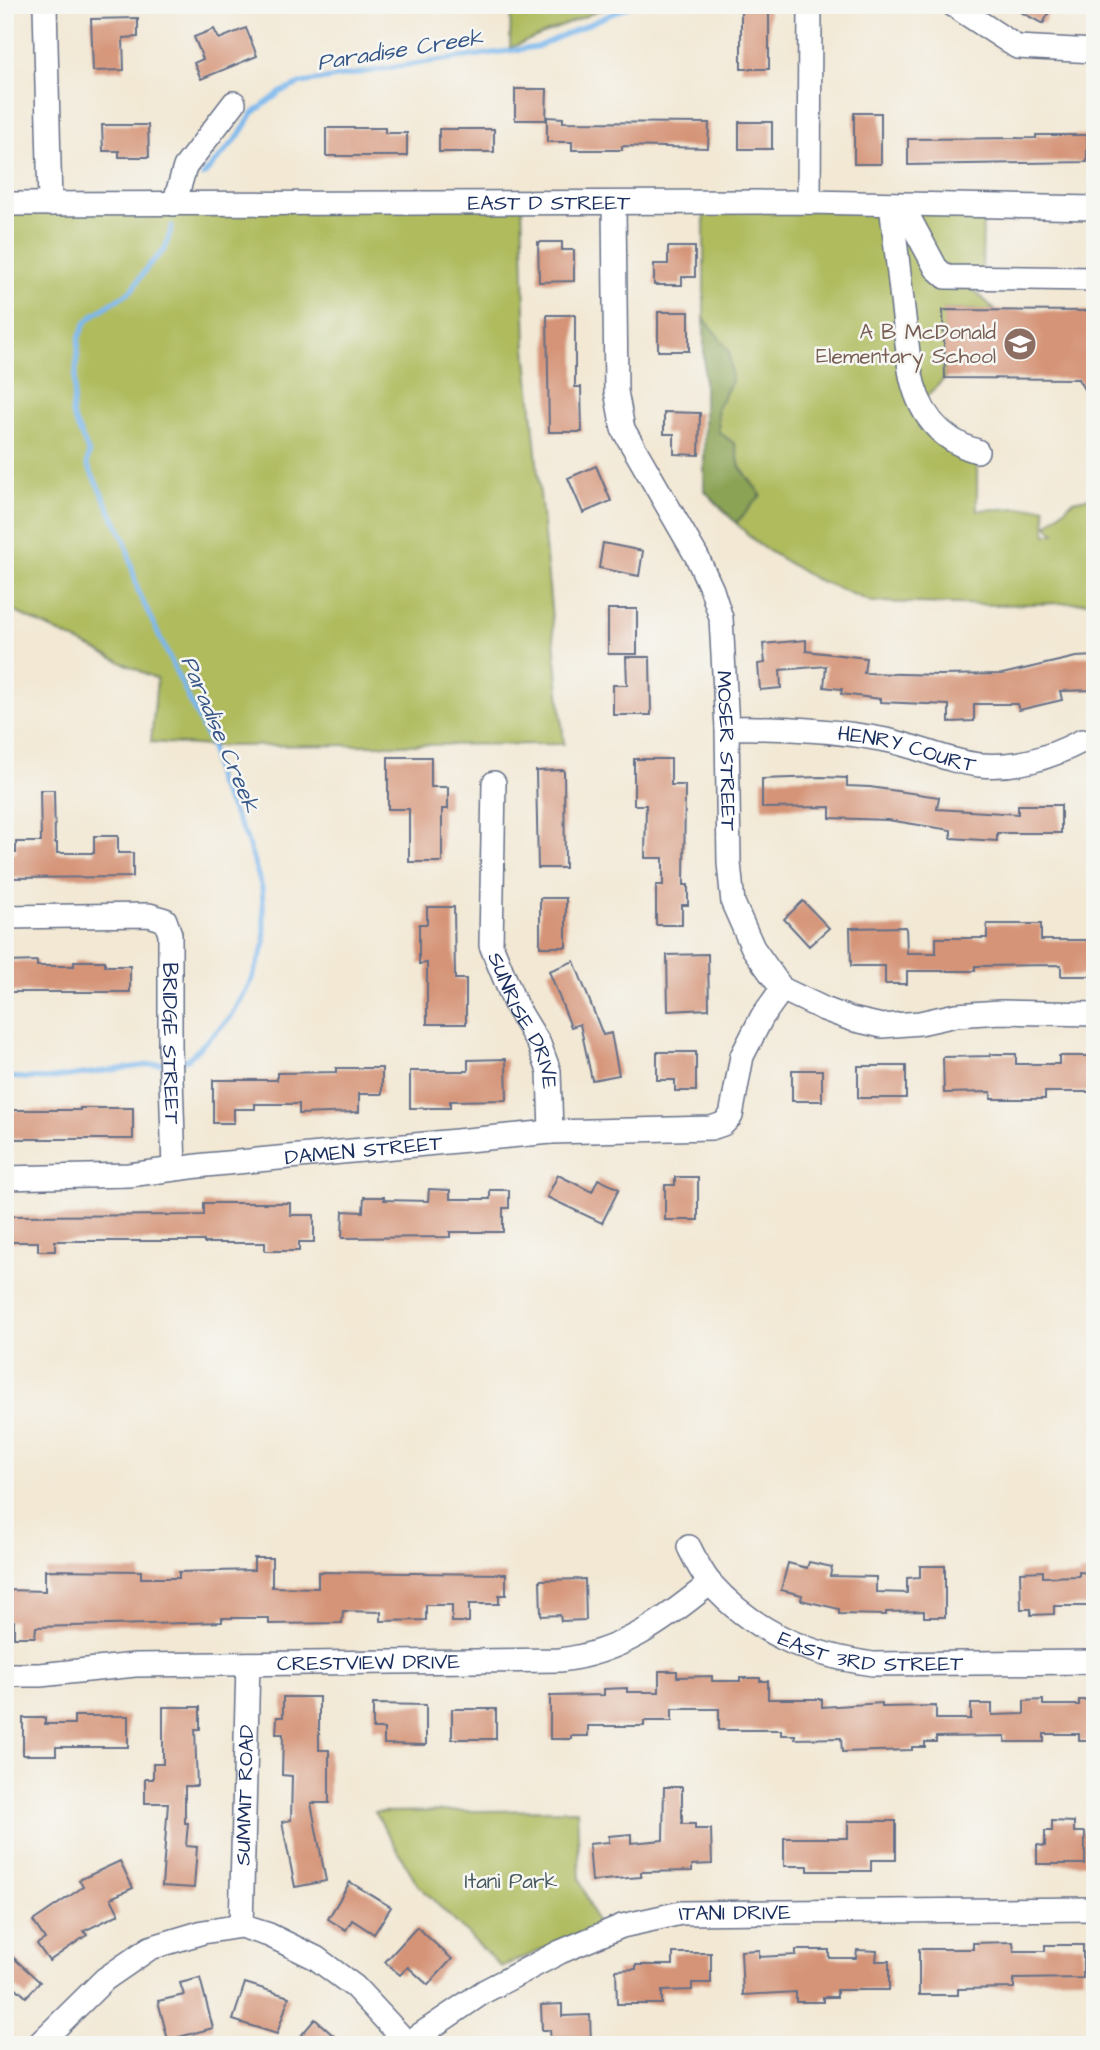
<svg xmlns="http://www.w3.org/2000/svg" width="1100" height="2050" font-family="'Architects Daughter',sans-serif">
<rect width="100%" height="100%" fill="#f6f6f2"/>
<filter id="ink" filterUnits="userSpaceOnUse"><feTurbulence type="fractalNoise" baseFrequency=".0143" numOctaves="2"/><feDisplacementMap in="SourceGraphic" scale="14" xChannelSelector="R" yChannelSelector="G"/><feConvolveMatrix kernelMatrix="1 2 1 2 8 2 1 2 1" color-interpolation-filters="sRGB"/></filter>
<filter id="wash" filterUnits="userSpaceOnUse"><feTurbulence type="fractalNoise" baseFrequency=".00686" numOctaves="4" result="noise"/><feDisplacementMap in="SourceGraphic" scale="28" xChannelSelector="R" yChannelSelector="G"/><feGaussianBlur stdDeviation="1.57" result="paint"/><feColorMatrix in="noise" values="0 0 0 0 0 0 0 0 0 0 0 0 0 0 0 0 0 1.4 0 .05"/><feComposite in="paint" operator="in"/></filter>
<g filter="url(#wash)">
<rect width="100%" height="100%" fill="#f2e8d4"/>
<!-- green -->
<path fill="#afbb5d" stroke="#65755e" stroke-width="2" d="M511,5h101l-102,43z
M704,203l279,3 -1,73h-20l33,31h-51l1,68 -26,26 58,47v59l68,-3 1,28 9,-2 -8,-8 26,-24 22,-5v106l-96,3 -127,-3 -59,-24 -54,-33 -23,-22 25,-28 -21,-28 -5,-23 -16,-12 -2,-24 15,-27 -28,-63z
M5,204h517l4,143 38,397 -353,2 -60,-4 6,-63 -152,-72z
M577,1810l3,70 18,46 -97,41 -83,-82 -43,-73z"/>
<!-- forest -->
<path fill="#8ba354" stroke="#536959" stroke-width="2" d="M704,318l25,33 3,30 -15,27 2,24 16,12 5,23 21,28 -25,28 -32,-33z"/>
<g fill="none" stroke-linecap="round" stroke-linejoin="round">
<!-- stream -->
<path stroke="#7ab7ed" stroke-width="5" d="M203,176l35,-39 15,-24 28,-21 21,-9 105,-18 130,-18 95,-42
M172,226l-7,23 -17,17 -16,24 -37,24 -9,8 -7,15 -7,78 17,38 -2,11 38,76 13,51 73,155 6,36 29,55 16,51 3,55 -14,39 -21,36 -42,41 -11,2
M5,1077l41,2 118,-16"/>
</g>
<g id="blocks">
<!-- building -->
<path fill="#d59478" d="M741,5h28v64h-28z
M1008,5h45l-10,19z
M138,18v19l-15,1 1,32 -31,1 -2,-52z
M246,28l11,28 -56,23 -7,-16 9,-4 -9,-22 20,-8 5,10z
M515,89h32l-1,31h-31z
M854,113h27v51h-27z
M547,117l16,1v4l146,1 -1,25 -86,-2v4h-50v-8h-25z
M739,122h33v27h-33z
M102,125h46l1,32h-30v-6h-16z
M326,128h59v5h22v23h-81z
M439,129h55v23h-55z
M1036,135h51v27l-179,3v-26l128,-1z
M538,242h24v8h12v31l-35,1z
M668,247h27v30h-13v8h-28v-21h14z
M943,310l152,1v97l-17,-29 -133,-1z
M658,312h31v39h-31z
M547,315h28v72h6l1,45h-33z
M664,412l36,1 -1,42 -25,-1v-20h-10z
M596,466l15,35 -28,12 -15,-35z
M603,543l40,8 -4,25 -40,-8z
M608,609h29v45h-29z
M806,640v11l60,7 -2,15 76,2 62,-1 74,-17 19,-1v34l-35,1 2,9 -43,10 -2,-6h-43v17l-25,1v-17l-69,-3v-3l-39,-5 1,-5 -18,-2 2,-21 -46,4 1,18 -21,2 -2,-26 7,-1 -2,-19z
M626,657h24l1,58h-38v-30h14z
M388,757h43v30h17v22h-6v53h-33v-53h-21z
M634,759h37v26h14l-1,100h4v20h-6v20h-26v-40h7v-27h-18l1,-53h-12z
M564,770l1,98h-27l-2,-97z
M821,777l26,1v8l23,1 69,10 -2,12 81,5v-9h43v28h-64v8l-46,-3v-8l-63,-10 -58,-2v-11l-68,1v-29z
M40,790h14l1,53h2v10h37v-17h24v17h15v24l-128,1v-25h11v-11h25z
M540,898h26v49h-26z
M803,901l26,27 -20,18 -25,-27z
M427,907h27l1,72h11v45h-39v-61l-8,1v-40h8z
M987,924h54v16h54v36h-34v-11l-86,1v5h-68v13h-22v-18h-34l-1,-38 56,-1 1,26h29v-15h51z
M708,954l1,55 -41,2 -1,-56z
M37,961v5h37v-5h31v5h25v26h-122v-30z
M574,961l29,74 8,-2 8,42 -27,5 -12,-56 -9,3 -22,-56z
M657,1052h39v39h-21v-11h-18z
M991,1054h25v10h43v-8h36v36h-50v7h-54v-7l-47,1 -1,-36 48,-1z
M506,1059l1,41 -57,1v7h-40v-37h58v-11z
M858,1066h48v32h-48z
M336,1068h46v26h-23v18l-60,2v-10h-44v5h-21v14h-21v-43h64v-7l59,-1z
M792,1070h30v31h-30z
M80,1108h53v31h-123v-29h70z
M558,1175l34,17 6,-13 21,10 -17,34 -55,-26z
M675,1177h23v43h-33v-35h10z
M429,1189l21,1v9h40v-9h19v18h-6v24h-53v5l-108,1 1,-27 20,1 1,-15h20v3l44,1z
M204,1203h86v12h24v27h-15v9h-34v-8h-61v-2h-149v10h-17v-9h-33v-26l199,-1z
M254,1558h18v29l46,1v-16l188,2v21h-7v9h-30v18h-17v-17h-26v15l-45,1v-9l-38,-1 -1,12 -73,1v-6h-47v4l-186,5 -1,10h-21v-16h-9v-31l40,1v-21l96,1v7h38v-6l75,-2z
M809,1562l23,5 -2,9 46,1v15l31,1v-15l13,-1v-11h25v51h-21v-6l-38,1v3l-47,-1v-5l-38,-9 1,-5 -21,-5 7,-27 19,5z
M1043,1571v6l36,-1v-4l16,1v33h-41v8l-23,1v-6h-10l-1,-37z
M585,1579l1,41 -25,1 -1,-6 -19,1 -1,-36z
M659,1671h18v6l35,-1v5h28v-3h20v3h8v18h54v8l60,-4v4l54,-1v13h35v-15h21v11l32,-1v-13l19,-1v5h36v-5h16v41h-16v-7h-35v8h-39v-6l-69,1v5h-11v5h-13v3l-70,2 -1,-14 -46,1v-4h-14v-5h-62v-21h-47v12h-28v5h-56v10h-17v3h-21v-43l54,-1v-6l23,-1v4h32z
M283,1697h36v53h10v53h-18l15,78 -31,6 -13,-65 9,-2 1,-44 -10,-1 1,-41h-7l1,-17h6z
M373,1704l53,1v40l-42,-1v-15h-11z
M163,1707h37v22h-5l2,57h-12v37h3l-2,23 11,1 -3,41 -32,-2 6,-83h-23v-24h8v-15h10z
M452,1709h44v30h-44z
M74,1716h54v31h-72v8h-33v-37h22v6h29z
M664,1787h18v37h13v5h16l1,35 -20,1v6l-51,1v5l-49,4 -3,-37 20,-2v-6l22,-2v9l32,-3z
M848,1821h48v39h-25v11h-63v-5h-24v-28h64z
M1052,1821l22,1v10h11v32h-48v-19l8,1v-15h7z
M120,1861l13,27 -22,10 8,16 -35,17 3,4 -38,26 -12,-17 8,-5 -12,-18 50,-34 -4,-7z
M350,1882l41,25 -17,27 -22,-14 -6,10 -18,-11z
M417,1927l35,32 -24,26 -20,-18 -8,8 -15,-13z
M1013,1942l1,9h31v-6h38v33l-69,1v9l-56,1v6h-39v-46h54v-6z
M5,1950l35,32 -14,15 -11,-10 -10,11z
M759,1950v7l37,-2v-5h33v8h27l1,-8 20,1 -1,10h13v29h-52v7h-14v5h-27v-10l-53,3 -2,-44z
M673,1953h38v30h-19v7l-30,1v13h-45l-1,-34 20,-1v-4h37z
M200,1978l13,50 -45,12 -10,-39 26,-6 -4,-12z
M245,1983l44,14 -12,37 -44,-14z
M562,2004v12l28,-1 1,29 -40,1 -1,-15h-8l-1,-25z
M315,2019l29,26h-51z"/>
</g>
</g>
<g filter="url(#ink)">
<use href="#blocks" fill-opacity="0" stroke="#667087" stroke-width="2"/>
<g fill="none" stroke-linecap="round" stroke-linejoin="round">
<defs>
<g id="minor">
<path d="M45,5l5,199"/>
<path d="M953,5l64,42 78,4"/>
<path d="M809,202l1,-197"/>
<path id="s1" d="M5,204l804,-2 286,6"/>
<path d="M174,204l11,-37 49,-64"/>
<path id="s2" d="M614,204l2,187 7,38 74,128 15,33 9,28 6,110 2,135 4,40 20,45 29,41 42,20 27,10 31,7 38,-3 36,-8 44,-3 95,2"/>
<path d="M891,204l19,166c7,40 27,69 67,81"/>
<path d="M902,205l34,63 10,9 149,2"/>
<path id="s3" d="M727,728c53,-1 106,2 159,12 31,6 62,22 94,25 37,3 69,-7 102,-24"/>
<path id="s4" d="M494,783l-3,162 25,61 23,38 10,27 2,61"/>
<path id="s5" d="M5,917l144,-2 16,5 5,14v114l4,121"/>
<path id="s6" d="M5,1178l124,-3 77,-10 345,-33 160,-4 12,-4 8,-8 11,-60 20,-39 20,-28"/>
<path id="s7" d="M689,1547c6,12 13,27 22,37 44,49 98,71 162,80l222,-2"/>
<path id="s8" d="M5,1675h35l95,-10 425,-5c60,-7 104,-39 150,-77"/>
<path id="s9" d="M241,1926l7,-262"/>
<path id="s10" d="M408,2043l77,-52 75,-39 62,-26 59,-13 414,-4"/>
<path d="M38,2045l67,-66 45,-31 53,-16 38,-6 28,9 47,23 39,29 54,58"/>
</g>
</defs>
<!-- minor casing -->
<use href="#minor" stroke="#667087" stroke-width="26"/>
<!-- minor -->
<use href="#minor" stroke="#fff" stroke-width="23"/>
</g>
</g>
<!-- icons -->
<defs>
<symbol id="school-disc" viewBox="-11 -11 22 22"><circle r="9.5" fill="#8d6e63" stroke="#f6f6f2"/><path d="M0-5L7-2L0 1L-7-2ZM-4 1L0 2.5L4 1V4Q0 6-4 4Z" fill="#fff"/></symbol>
</defs>
<g fill-rule="evenodd">
<use href="#school-disc" x="1001" y="325" width="38" height="38"/>
</g>
<g text-anchor="middle" dominant-baseline="central" stroke-width="5" stroke-linejoin="round" paint-order="stroke">
<!-- street labels -->
<g font-size="21" fill="#1b2f5e" stroke="#f6f6f2">
<text stroke="none"><textPath href="#s1" startOffset="544">EAST D STREET</textPath></text>
<text stroke="none"><textPath href="#s3" startOffset="182">HENRY COURT</textPath></text>
<text stroke="none"><textPath href="#s2" startOffset="572">MOSER STREET</textPath></text>
<text stroke="none"><textPath href="#s4" startOffset="245">SUNRISE DRIVE</textPath></text>
<text stroke="none"><textPath href="#s5" startOffset="285">BRIDGE STREET</textPath></text>
<text stroke="none"><textPath href="#s6" startOffset="360">DAMEN STREET</textPath></text>
<text stroke="none"><textPath href="#s7" startOffset="224">EAST 3RD STREET</textPath></text>
<text stroke="none"><textPath href="#s8" startOffset="364">CRESTVIEW DRIVE</textPath></text>
<text stroke="none"><textPath href="#s9" startOffset="131">SUMMIT ROAD</textPath></text>
<text stroke="none"><textPath href="#s10" startOffset="359">ITANI DRIVE</textPath></text>
</g>
<!-- education labels -->
<g font-size="21" fill="#785e54" stroke="#f6f6f2" text-anchor="end">
<text x="996" y="332">A B McDonald<tspan x="996" dy="24">Elementary School</tspan></text>
</g>
<!-- park labels -->
<g font-size="21" fill="#47595e" stroke="#f6f6f2">
<text x="511" y="1881">Itani Park</text>
</g>
<!-- water labels -->
<g font-size="23" font-style="italic" fill="#385889" stroke="#f6f6f2">
<text transform="translate(400 50) rotate(-9)">Paradise Creek</text>
<text transform="translate(220 734) rotate(67)">Paradise Creek</text>
</g>
</g>
<!-- margin -->
<rect width="1100" height="2050" fill="none" stroke="#f6f6f2" stroke-width="28"/>
</svg>
